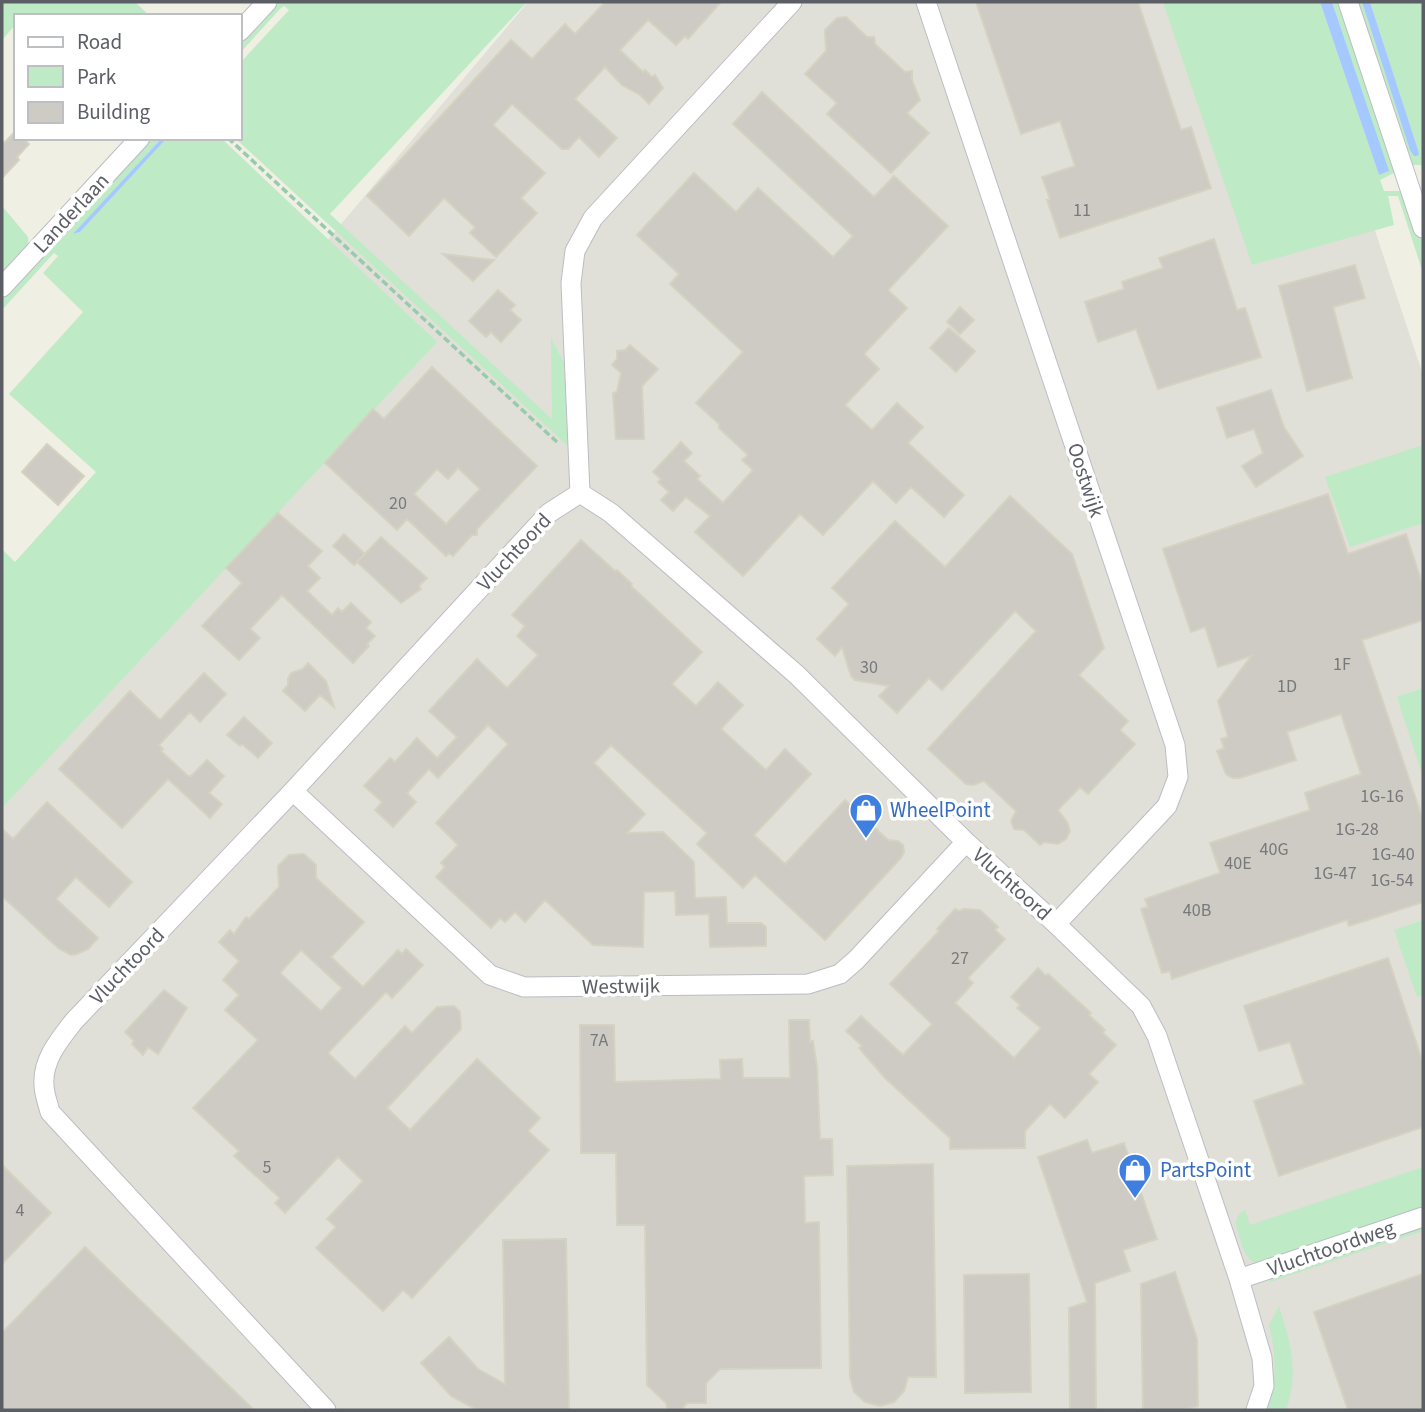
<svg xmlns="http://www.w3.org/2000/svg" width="1425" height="1412" font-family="'Source Sans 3',sans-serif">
<rect width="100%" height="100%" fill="#f0efe4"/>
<!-- industrial -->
<path fill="#e0e0d8" d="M528,2h771l124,373v1035h-1421v-604l308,-545z"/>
<!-- green -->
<path fill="#beeac5" d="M2,2h133l15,14h-134v8l-14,16z
M274,2h253l-197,212 222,205 -1,-82 13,26 4,83 -333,-308h5v-75l49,-53 -5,-4 -4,3 -40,44v-14z
M1163,2h157l59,173 9,-4 -56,-169h10l56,164 -4,7 -14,7 4,11h17l6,4 16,49v29l-25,-77h-10l6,29 -142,40z
M1353,2h9l48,147 9,5 -49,-152h53v163h-11l-6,-5z
M147,138h15l-88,96 6,-2 87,-94h54l216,204 -435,466v-259l13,13 81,-90 -87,-78 74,-82 -40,-39 15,-17 -4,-3 -52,57v-15z
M2,206l26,31c2,18 -15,30 -26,42z
M1423,445v78l-73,24 -25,-70z
M1423,688v82l-2,1 -24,-74z
M1423,920v75l-6,2 -23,-67z
M1423,1167v46l-165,52c-16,-6 -18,-29 -23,-43l5,-9 5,-3 5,15z
M1423,1222v9l-153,51 -2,-6z
M1279,1306c12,38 20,66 7,104h-20c12,-27 10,-57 3,-85z"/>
<!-- water -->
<path fill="#a4c8ff" d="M1320,2h12l57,169 -10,4z
M1362,2h8l48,148 1,4 -2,2h-3l-4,-6z
M162,138h5l-87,94 -7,2z"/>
<!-- building -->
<path fill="#cdcbc3" stroke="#d5d2c1" stroke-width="2" fill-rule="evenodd" d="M605,2h116l-33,37 -3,-3 -9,9 -28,-25 -28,30 23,22 2,-2 7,7 3,-2 8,13 -14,16 -9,-9 -18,-10 -17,-18 -30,32 42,39 -18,19 -20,-20 -11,12h-6l-50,-45 -19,21 52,48 -24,25 16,15 -41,44 -26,-24 5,-6 -31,-29 -35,38 -42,-40 144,-156 21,19 33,-35 10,10z
M976,2h162l43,128 10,-3 20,61 -151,50 -13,-38 3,-1 -8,-22 33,-11 -15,-45 -39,13z
M846,17l21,20h7l1,7 30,28 7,-1v9l8,20 -13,13 22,20 -38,40 -64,-59 10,-11 -32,-29 21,-23 -1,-21 12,-12z
M762,92l112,105 20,-21 54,50 -60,64 19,18 -43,46 15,15 -34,36 27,25 25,-27 26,24 -15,16 56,52 -20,22 -33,-30 -15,16 -23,-22 -50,54 -23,-21 -57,62 -48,-44 15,-16 -24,-19 -13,14 -12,-11 8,-8 -11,-10 3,-3 -8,-7 28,-30 11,11 -8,8 16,15 -3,3 26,24 30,-33 -11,-10 6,-5 -29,-27v-4l-23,-21 47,-51 -73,-68 9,-10 -42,-39 57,-62 42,39 22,-24 75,69 20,-21 -120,-112z
M16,131v7h7l6,6 -12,13 2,3 -17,18v-37l2,2z
M1214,239l23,71 8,-2 16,49 -103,32 -22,-60 -38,13 -13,-40 39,-13 -2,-7 41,-14 -4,-10z
M443,254l51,6 -21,21z
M1355,265l10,33 -32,9 19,71 -45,13 -28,-105z
M498,290l17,15 -5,5 11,10 -20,22 -10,-10 -5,5 -17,-16z
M960,307l14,13 -14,14 -13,-12z
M949,328l26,23 -19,21 -26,-24z
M630,345l28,24 -16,17 2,53h-28l-3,-46 4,-1 4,-19 -9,-8 5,-6v-8l8,-1z
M432,367l105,99 -60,63v6h-5l-19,21 -4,-3 -3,3 -39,-37 -10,11 -72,-67 48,-54 11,10zM458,468l22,21 -34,35 -32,-30 23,-25 11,10z
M1271,390l13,37 19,29 -47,31 -14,-21 21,-13 -9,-24 -27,9 -10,-30z
M47,444l37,32 -26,29 -36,-33z
M1328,494l20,60 58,-20 17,52v34l-61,20 61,180v82l-74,24 -2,-6 -175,59 -2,-8 -8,2 -21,-64 7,-2 -3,-8 75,-26 -10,-30 100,-33 -5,-17 56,-19 -20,-60 -54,18 9,28 -56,18h-7l-7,-4 -9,-23 7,-3 -3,-9 7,-2 -10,-36 33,-45 -33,11 -13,-40 -14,5 -28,-83z
M1010,496l62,58 32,94 -25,27 49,46 -8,9 15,14 -47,50 -8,-7 -22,23 9,12 3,9 -4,8 -8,5 -14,-2 -4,3 -16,-15 -10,-1 -3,-8 5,-10 -32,-30 -11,4 -7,-1 -38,-35 108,-118 -21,-20 -73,79 -13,-12 -32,35 -18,-17 10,-10 -34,-6 -4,-4 -9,-29 -7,9 -18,-17 32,-35 -17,-16 63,-67 50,46z
M278,513l44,38 -14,15 12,12 -13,13 25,24 6,-7 4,4 9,-9 20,19 -5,6 9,8 -8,8 2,2 -16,17 -71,-68 -32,34 10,9 -21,22 -37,-34 40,-43 -16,-15z
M344,534l21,20 -11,11 -21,-19z
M381,537l46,41 -8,8 2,3 -20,14 -44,-41z
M581,540l34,31 2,-1 15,14 -1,2 71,66 -30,32 24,22 22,-24 25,23 -22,24 45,41 19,-21 26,25 -57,61 31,29 60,-64 43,40 10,1 5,4 1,7 -3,6 -76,82 -70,-65 -12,13 -46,-44 10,-11 -96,-88 -17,18 51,51 -18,19 36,-1 31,30 1,36 31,-1 1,26h34l5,4v19l-56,1 -1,-33 -33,1 -1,-24 -31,1 -1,55 -50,-2 -48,-45 -20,22 -10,-10 -10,10 -5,-4 -9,10 -55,-51 9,-10 -4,-4 17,-18 -22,-22 72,-79 -20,-19 -50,53 -9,-9 -22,24 9,9 -23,25 -18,-17 7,-8 -18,-16 26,-28 5,4 22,-24 20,20 20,-21 -28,-26 48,-52 30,29 31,-33 -21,-19 8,-10 -13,-11z
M308,663l18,18 8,26 -14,-12 -15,16 -22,-20 5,-6v-6l3,-6 12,-4z
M204,673l22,21 -26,28 -10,-10 -31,33 4,4 -2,2 27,25h3l16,-16 17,16 -15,17 13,11 -12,14 -42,-39 -46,49 -63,-59 71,-78 30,29z
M244,717l28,26 -14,15 -16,-14 -2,2 -13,-11z
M47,802l85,80 -23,25 -33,-30 -20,22 42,39 -10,11 -11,5 -6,1 -13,-7 -56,-52v-67l11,10z
M304,854l12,11v13l48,44 -33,35 32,30 35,-37 4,4 4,-5 17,16 -31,33 -6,-6 -58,61 27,26 50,-53 7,7 25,-26 17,-1 6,6 1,17 -74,79 23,22 67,-71 63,59 -12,13 21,19 -137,148 -9,-8 -20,21 -67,-63 20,-21 -9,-8 36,-38 -25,-24 -53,56 -10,-10 5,-5 -46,-42 5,-5 -46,-43 65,-68 -33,-30 14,-15 -16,-15 16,-19 -20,-19 11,-12 4,4 12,-17 3,2 30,-32 -1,-21 11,-11zM301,950l41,38 -21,23 -41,-38z
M955,909l4,2 5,-2 16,1 18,17 -3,3 10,9 -37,39 5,5 -18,20 59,55 27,-30 -24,-20 3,-3 -9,-8 27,-29 8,8 2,-2 43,39 -2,2 16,15 -2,3 13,12 -27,29 9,8 -33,36 -15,-14 -25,27v17l-75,1v-11l-65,-60 -26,-30 3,-2 -16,-15 15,-15 42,39 29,-31 -42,-40 49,-53 -2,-2z
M1388,958l35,105v64l-144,49 -25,-75 50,-17 -14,-42 -31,9 -15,-45z
M164,990l23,18 -29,46 -10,-7 -5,8 -11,-11 2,-3 -9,-9z
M789,1020h20l1,22 3,-1 4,26 3,72h12l1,36 -29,1 1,47 14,-1 2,146 -101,1 -14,14v20h-19l-5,6h-15l-1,-6 -19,-18 -2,-160h-28l-1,-72h-35l-1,-128h34l1,57 106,-3 -1,-19 22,-1 1,19h47z
M1087,1140l5,13 32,-10 33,96 -34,11 7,21 -35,12 1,127h-26l-1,-102 18,-6 -49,-145z
M933,1164l3,213h-28l-4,14 -10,11 -14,4 -15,-4 -11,-10 -4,-15 -3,-211z
M2,1165l49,48 -49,51z
M566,1239l3,171h-92l-26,-14 -30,-33 28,-26 29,32 27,15 -2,-144z
M85,1247l169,163h-252v-77z
M1175,1272l22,67 1,67 -13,4h-42l-2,-126z
M1029,1274l2,118 -66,1 -1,-118z
M1423,1274v136h-75l-34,-98z"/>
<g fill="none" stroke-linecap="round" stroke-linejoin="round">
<defs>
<path id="minor" d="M926,2l249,743 3,32 -11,29 -111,118
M1348,2l75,226
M240,31l27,-29
M2,287l138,-149
M580,493l-9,-210 4,-32 18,-33 199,-216
M293,791l197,184 34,12 284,-3 32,-10 16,-14 110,-118
M1239,1279l184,-62
M326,1410l-276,-298c-2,-9 -6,-18 -6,-27 -2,-25 16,-46 30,-64l219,-230 256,-278 31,-20 31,20 186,162 169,167 90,82 85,82 16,30 82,243 23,79 2,28 -8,24"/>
</defs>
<!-- minor casing -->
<use href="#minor" stroke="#bbbdc4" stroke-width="21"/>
<!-- path -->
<path stroke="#96cbae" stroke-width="3.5" stroke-dasharray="7 3.5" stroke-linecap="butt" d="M228,138l330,305"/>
<!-- minor -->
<use href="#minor" stroke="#fff" stroke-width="19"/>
</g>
<!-- icons -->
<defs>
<symbol id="shop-pin" viewBox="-11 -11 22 30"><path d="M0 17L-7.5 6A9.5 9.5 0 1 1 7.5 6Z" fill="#3f7fe0" stroke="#fff"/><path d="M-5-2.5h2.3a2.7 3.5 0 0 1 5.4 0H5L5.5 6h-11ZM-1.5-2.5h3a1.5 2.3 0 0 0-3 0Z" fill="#fff"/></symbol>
</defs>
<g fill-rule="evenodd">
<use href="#shop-pin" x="847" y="791" width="38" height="52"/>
<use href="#shop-pin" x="1116" y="1151" width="38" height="52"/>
</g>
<g text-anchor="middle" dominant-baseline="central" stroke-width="7" stroke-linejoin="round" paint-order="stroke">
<!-- number labels -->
<g font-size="18" fill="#78797d">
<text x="1082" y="210">11</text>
<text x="398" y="503">20</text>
<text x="1342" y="664">1F</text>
<text x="869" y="667">30</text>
<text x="1287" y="686">1D</text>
<text x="1382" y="796">1G-16</text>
<text x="1357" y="829">1G-28</text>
<text x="1274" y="849">40G</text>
<text x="1393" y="854">1G-40</text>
<text x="1238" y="863">40E</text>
<text x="1335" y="873">1G-47</text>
<text x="1392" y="880">1G-54</text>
<text x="1197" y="910">40B</text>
<text x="960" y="958">27</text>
<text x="599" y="1040">7A</text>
<text x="267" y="1167">5</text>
<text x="20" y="1210">4</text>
</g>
<!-- street labels -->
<g font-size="21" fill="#5c5e66" stroke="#fff">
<text transform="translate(71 213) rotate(-47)">Landerlaan</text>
<text transform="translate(1086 480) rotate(72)">Oostwijk</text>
<text transform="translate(514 552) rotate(-47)">Vluchtoord</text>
<text transform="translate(1012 884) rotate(42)">Vluchtoord</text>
<text transform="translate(127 966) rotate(-46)">Vluchtoord</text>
<text transform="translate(621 986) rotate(-1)">Westwijk</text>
<text transform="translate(1331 1248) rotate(-19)">Vluchtoordweg</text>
</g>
<!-- shop labels -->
<g font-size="21" fill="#366cbe" stroke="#fff" text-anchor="start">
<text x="890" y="810">WheelPoint</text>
<text x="1160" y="1170">PartsPoint</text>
</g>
</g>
<!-- border -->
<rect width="1425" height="1412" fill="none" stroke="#5c5e66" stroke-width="7"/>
<!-- legend -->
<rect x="14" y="14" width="228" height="126" fill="#ffffff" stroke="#bebfc2" stroke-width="2"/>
<rect x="28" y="37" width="35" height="10" fill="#ffffff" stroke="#bebfc2" stroke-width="2"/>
<text x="77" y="49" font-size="21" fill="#5c5e66">Road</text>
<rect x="28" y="66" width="35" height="21" fill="#beeac5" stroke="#bebfc2" stroke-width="2"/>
<text x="77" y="84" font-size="21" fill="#5c5e66">Park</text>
<rect x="28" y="102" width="35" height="21" fill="#cdcbc3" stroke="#bebfc2" stroke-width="2"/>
<text x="77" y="119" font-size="21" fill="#5c5e66">Building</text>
</svg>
